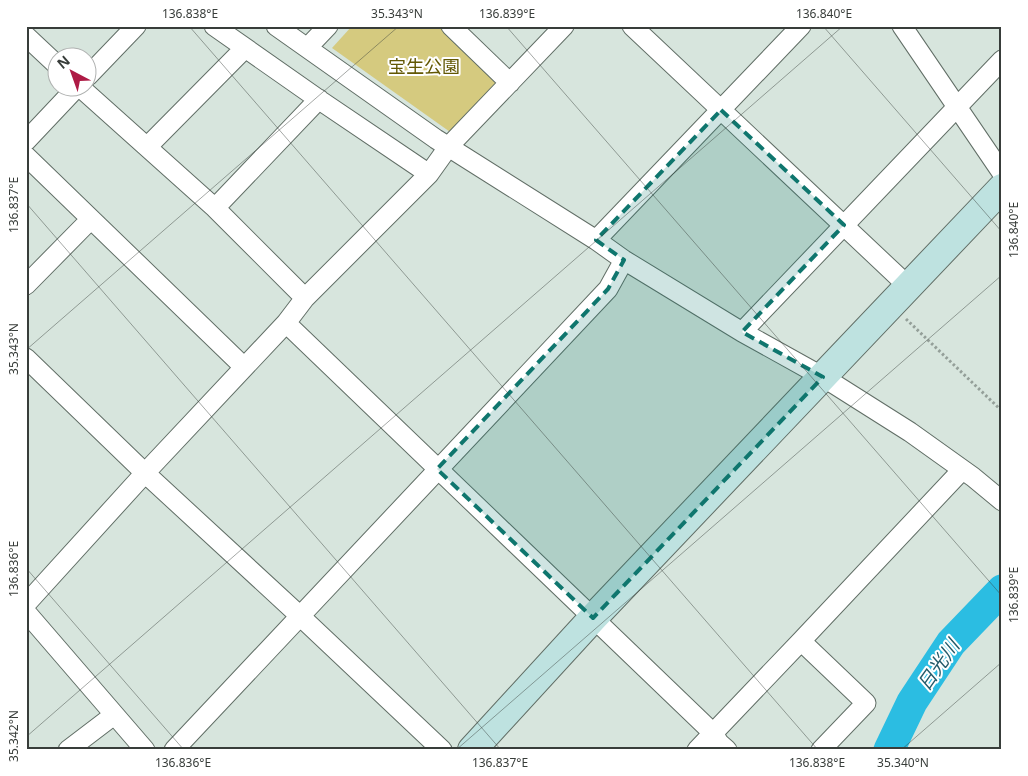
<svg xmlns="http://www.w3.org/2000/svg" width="1028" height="776" font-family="'Noto Sans','Noto Sans JP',sans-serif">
<rect width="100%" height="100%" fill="#d7e5dd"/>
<!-- green -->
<path fill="#d5ca7f" d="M352,26h87l59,57 -45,51 -121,-86z"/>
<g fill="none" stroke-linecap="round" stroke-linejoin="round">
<!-- river -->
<path stroke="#2bbde2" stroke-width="31" d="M889,750l23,-48 39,-59 51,-53"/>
<defs>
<path id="street" d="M214,26l107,75 108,73
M276,26l160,113 160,101 28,20 118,72 81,45 87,55 63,45 29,24
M451,26l59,57
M632,26l277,261
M902,26l100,147
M26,36l32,30
M307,48l21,-22
M88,76l48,-50
M81,88l134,120 90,90
M26,141l50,-53
M147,147l98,-99
M26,156l218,211
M215,208l104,-109
M596,240l205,-214
M26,285l65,-66
M286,323l427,410 6,10 8,7
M742,332l260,-272
M26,358l119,115 155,143 142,134
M26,604l119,-131 141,-150 19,-25 124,-124 20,-28 115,-120
M26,612l119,138
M801,641l65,62 -45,47
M68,750l46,-35
M174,750l434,-461 16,-29
M697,750l104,-109 161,-171"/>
<path id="secondary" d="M472,750l121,-132 409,-430"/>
</defs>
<!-- street casing -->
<use href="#street" stroke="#616e66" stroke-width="21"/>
<!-- secondary casing -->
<use href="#secondary" stroke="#616e66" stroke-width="30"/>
<!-- path -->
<path stroke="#949f99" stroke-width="3" stroke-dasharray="2.5 2.5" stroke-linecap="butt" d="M906,319l96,92"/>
<!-- street -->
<use href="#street" stroke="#fff" stroke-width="19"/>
<!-- secondary -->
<use href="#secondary" stroke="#bee2e0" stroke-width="28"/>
</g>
<!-- marked area -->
<path fill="#0f766e" fill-opacity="0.2" stroke="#0f766e" stroke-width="4" stroke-dasharray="10 6" stroke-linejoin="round" d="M721,110l123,115 -102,107 81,45 -230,241 -156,-149 171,-180 16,-29 -28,-20z"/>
<!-- ticks -->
<path fill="none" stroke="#383d3a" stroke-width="1" stroke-opacity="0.45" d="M189,26l629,724M506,26l496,570M823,26l179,206M26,203l475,547M26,350l373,-324M26,568l158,182M26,737l817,-711M456,750l546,-475M901,750l101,-88"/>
<g text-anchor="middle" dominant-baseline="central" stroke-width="4" stroke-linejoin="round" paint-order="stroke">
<!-- park labels -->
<g font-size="18" fill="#625703" stroke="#fff">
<text x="424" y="66">宝生公園</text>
</g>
<!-- water labels -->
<g font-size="19" font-style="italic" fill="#235a69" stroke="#fff">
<text transform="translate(938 665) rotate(-55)">日光川</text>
</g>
</g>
<!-- border -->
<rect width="1028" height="776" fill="none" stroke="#ffffff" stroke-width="55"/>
<!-- north arrow -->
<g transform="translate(72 72) rotate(319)"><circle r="24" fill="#ffffff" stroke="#afb1b0"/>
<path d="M0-4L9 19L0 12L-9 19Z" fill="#ae1b45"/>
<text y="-8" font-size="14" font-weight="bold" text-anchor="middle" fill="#383d3a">N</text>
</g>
<rect x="28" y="28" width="972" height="720" fill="none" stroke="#383d3a" stroke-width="2"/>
<g font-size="12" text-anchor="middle" fill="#383d3a">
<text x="190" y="18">136.838°E</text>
<text x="397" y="18">35.343°N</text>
<text x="507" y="18">136.839°E</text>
<text x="824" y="18">136.840°E</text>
<text transform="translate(14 205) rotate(-90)" y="4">136.837°E</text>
<text transform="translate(1014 230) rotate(-90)" y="4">136.840°E</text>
<text transform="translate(14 349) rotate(-90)" y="4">35.343°N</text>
<text transform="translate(14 569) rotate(-90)" y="4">136.836°E</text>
<text transform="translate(1014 595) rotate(-90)" y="4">136.839°E</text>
<text transform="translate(14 736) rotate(-90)" y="4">35.342°N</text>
<text x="183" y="767">136.836°E</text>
<text x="500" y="767">136.837°E</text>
<text x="817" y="767">136.838°E</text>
<text x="903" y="767">35.340°N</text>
</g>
</svg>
